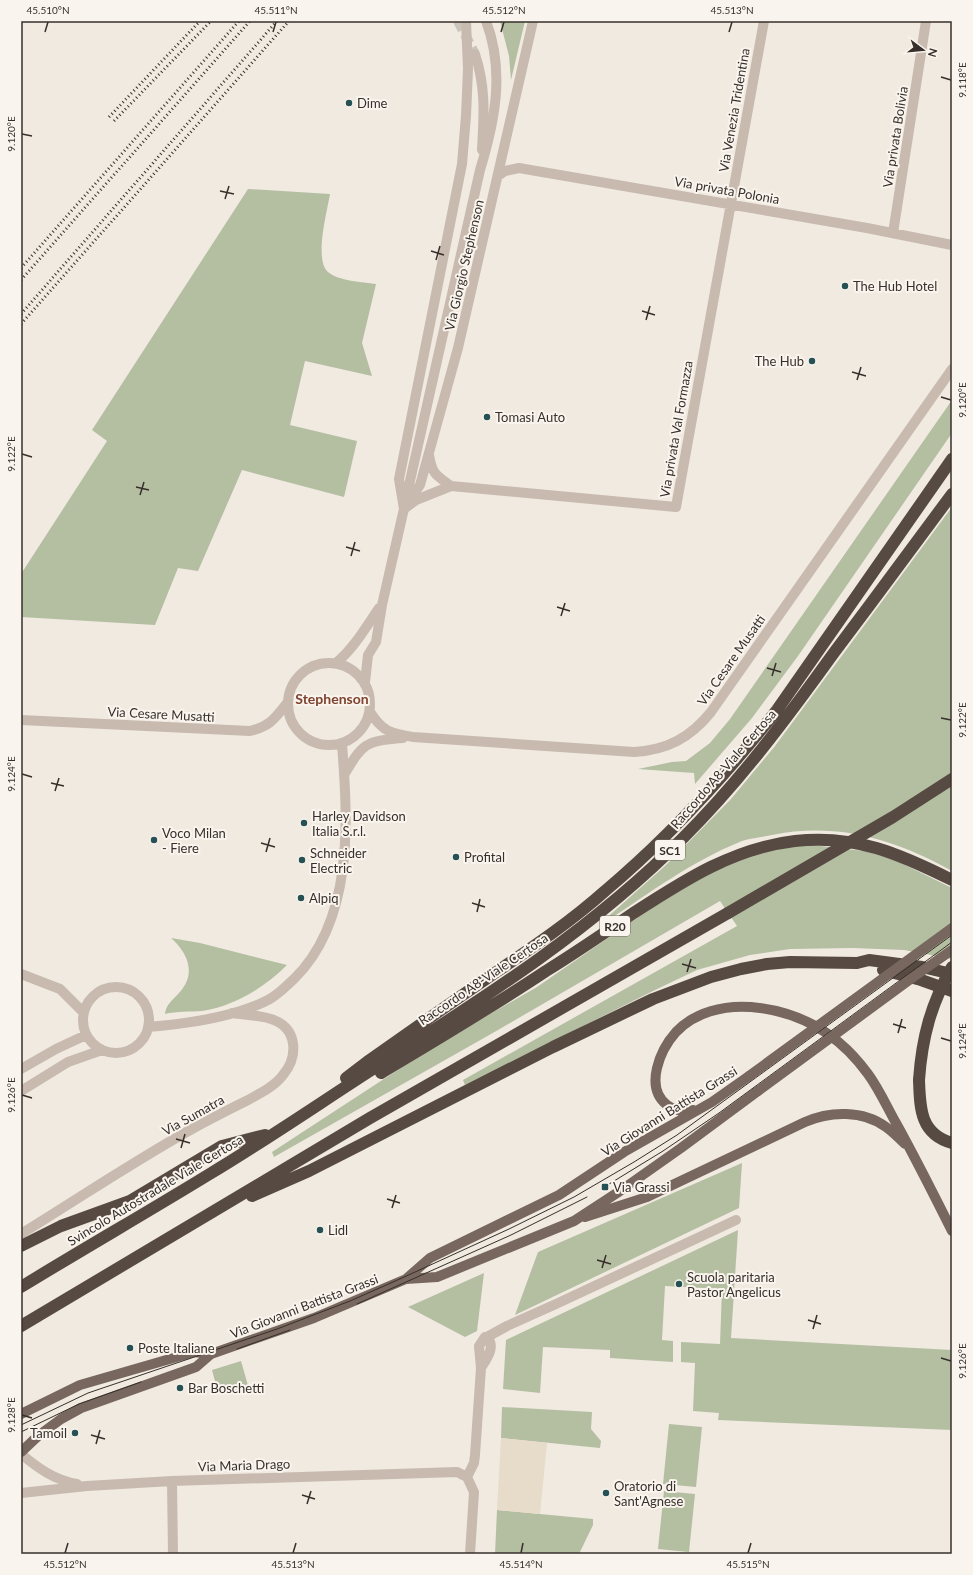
<svg xmlns="http://www.w3.org/2000/svg" width="973" height="1575" font-family="Lato,sans-serif">
<rect width="100%" height="100%" fill="#f1eae1"/>
<!-- green -->
<path fill="#b4bfa2" d="M500,21h25l-14,59 -2,-24z
M248,189l82,5c-3,18 -16,66 -2,78 10,9 35,10 48,12l-14,59 10,33 -67,-15 -15,64 67,16 -13,56 -102,-27 -44,101 -20,-3 -23,57 -134,-8v-43l86,-133 -15,-11z
M952,400v33l-154,223 -46,62 -57,66 -1,-11 -56,-4 34,-7 14,-1 24,-18 20,-24z
M952,507v364c-58,-32 -115,-49 -180,-36 -10,2 -21,3 -30,6 -50,20 -94,53 -138,82l-2,-1 64,-57 65,-66 44,-53z
M812,845l52,6 29,8 59,29v71l-48,-9 -51,-2 -63,1 -40,6 -53,15 -44,21 -188,94 -2,-5 274,-154 -17,-25 -222,129 -224,127 -2,-5 164,-107 101,-58 139,-96 63,-32 39,-10z
M171,938l29,5 87,22c-23,23 -53,41 -85,46 -13,1 -25,0 -37,3 1,-10 8,-14 14,-21 18,-19 9,-40 -8,-55z
M742,1163l-3,45 -224,107 23,-63z
M738,1230l-7,108 221,12v80l-234,-10 1,-7 -26,-2 2,-48 -14,-1v-20l39,2 2,-55 -57,-3 -3,54 11,1v21l-63,-4v-8l-67,-3 -3,46 -37,-4 3,-49z
M484,1273l-7,58 -12,6 -57,-30z
M241,1361l8,28 -31,3 -6,-22z
M502,1407l90,5 -1,17 10,12 -1,7 -99,-10z
M669,1424l33,3 -6,60 -33,-3z
M664,1491l31,3 -6,58 -31,-3z
M497,1510l96,9v6l-14,29h-84z"/>
<!-- plaza -->
<path fill="#e7dbca" d="M501,1438l46,5 -7,71 -43,-4z"/>
<g fill="none" stroke-linecap="round" stroke-linejoin="round">
<!-- minor-tunnel -->
<path stroke="#ccc5bd" stroke-width="10" stroke-dasharray="10 5" stroke-linecap="butt" d="M458,21l17,33"/>
<!-- minor -->
<path stroke="#c8baae" stroke-width="10" d="M475,54c11,34 9,60 7,96
M498,176l7,-5 14,-3 348,60 85,17
M893,233l33,-212
M429,455c3,19 7,20 22,31
M405,503l75,-333c15,-49 25,-99 6,-149
M407,504l13,-19 38,-137 75,-327
M404,509l12,-9 35,-14 225,21 88,-486
M288 704a41 41 0 1 1 82 0a41 41 0 1 1-82 0Z
M336,663c18,-15 30,-36 43,-55
M365,682l3,-27 8,-13 6,-37 21,-92 1,-4 -5,-30 63,-315 4,-48 2,-47 -2,-48
M370,712c13,20 20,21 43,25l221,15c33,-2 56,-14 77,-40l241,-343
M21,720l229,11c21,-5 25,-13 38,-29
M344,775c19,-32 21,-34 59,-37
M21,974l39,15 23,23
M83 1020a33 33 0 1 1 66 0a33 33 0 1 1-66 0Z
M148,1027c37,-3 87,-10 120,-27 10,-5 18,-14 26,-21 60,-59 54,-158 48,-235
M21,1069l35,-20 30,-14
M21,1091l47,-29 34,-12
M21,1234c57,-35 113,-73 171,-105 18,-10 36,-19 54,-28 13,-7 28,-14 37,-26 15,-18 15,-45 -9,-55 -13,-5 -29,-5 -42,-7
M481,1368c6,-10 15,-21 6,-31
M21,1454c17,14 33,26 56,30
M467,1477l7,-14 1,-8 6,-87 -2,-22 6,-9h2l20,-11 49,-22 180,-84
M172,1481l1,73
M21,1493l66,-7 85,-5 285,-9 10,5 7,15 -4,62"/>
<!-- major -->
<path stroke="#77675e" stroke-width="10" d="M693,1110c-10,2 -18,1 -26,-5 -23,-18 -7,-55 9,-73 19,-20 48,-27 75,-25 48,4 88,27 117,67 11,15 19,33 28,49 20,36 38,72 56,108
M585,1217l62,-20 158,-75c25,-11 58,-12 81,5 7,5 13,11 19,17
M406,1279l31,-2 137,-56 46,-30 61,-43 77,-57
M21,1414l59,-29 114,-33 17,2 103,-36 92,-39 24,-21 129,-63 65,-43 88,-50 37,-26
M21,1452l17,-16 23,-17 20,-11 115,-41 15,-13"/>
<!-- highway -->
<path stroke="#574a43" stroke-width="12" d="M883,970l38,10 31,11
M381,1073c55,-33 111,-66 165,-102 29,-18 57,-37 86,-57 51,-33 101,-66 163,-73 60,-7 105,13 157,39
M346,1078l21,-16c40,-28 79,-56 119,-83 41,-28 82,-55 119,-88 64,-54 121,-116 172,-181l175,-251
M919,1080c1,28 1,54 33,63
M252,1196l57,-25 244,-124 100,-48 58,-22 30,-8 26,-5 23,-2 67,1 12,-3 53,7 30,7
M21,1246l40,-20 69,-25 92,-55 43,-11
M21,1287c62,-38 125,-74 187,-112 57,-34 112,-72 168,-108 108,-69 217,-138 308,-230 56,-56 103,-119 149,-183 40,-53 79,-106 119,-160
M21,1326l349,-208 358,-205"/>
<!-- tram -->
<path stroke="#372f2b" stroke-width="1" d="M601,1189l62,-38 56,-38 233,-171
M357,1304l154,-69 76,-38
M237,1349l53,-19
M21,1425l67,-32 189,-64 73,-28 52,-23 107,-49 65,-32 60,-35 43,-27 275,-200
M21,1432l58,-28 62,-22"/>
<!-- rail -->
<path stroke="#372f2b" stroke-width="3" stroke-dasharray="1 3" stroke-linecap="butt" d="M109,117l91,-96
M114,121l97,-100
M21,268l218,-247
M21,280l229,-259
M21,314l256,-293
M21,324l268,-303"/>
<!-- major-bridge -->
<path stroke="#77675e" stroke-width="10" d="M749,1076l203,-148
M758,1091l154,-113 40,-28"/>
<!-- highway-bridge -->
<path stroke="#574a43" stroke-width="12" d="M728,913l165,-96 59,-38
M919,1080c3,-43 12,-76 33,-113"/>
</g>
<!-- ticks -->
<path fill="none" stroke="#372f2b" stroke-width="1.5" d="M45,32l3,-10M273,32l3,-10M501,32l3,-10M729,32l3,-10M941,77l10,3M22,134l10,2M220,191l14,3M225,199l4,-13M431,251l13,4M436,260l4,-14M642,311l13,4M646,320l4,-14M852,372l14,4M857,380l4,-13M941,397l10,3M22,454l10,3M136,487l13,3M140,495l4,-13M346,547l14,4M351,556l4,-14M557,607l13,4M561,616l4,-13M767,668l14,4M772,676l4,-13M941,718l10,2M22,774l10,3M51,783l13,3M55,791l4,-13M261,843l14,4M266,852l4,-14M472,903l13,4M477,912l3,-13M682,964l14,4M687,972l4,-13M893,1024l13,4M898,1033l4,-14M941,1038l10,3M22,1095l10,3M176,1139l14,4M181,1148l4,-14M387,1199l13,4M392,1208l4,-13M597,1260l14,4M602,1268l4,-13M808,1320l13,4M813,1329l4,-14M941,1358l10,3M22,1415l10,3M91,1435l14,4M96,1444l4,-14M302,1495l13,4M307,1504l4,-13M65,1553l3,-10M293,1553l3,-10M521,1553l2,-10M748,1553l3,-10"/>
<!-- markers -->
<g fill="#255054" stroke="#f9f4ed" stroke-width="1.5">
<circle cx="349" cy="103" r="4"/>
<circle cx="845" cy="286" r="4"/>
<circle cx="812" cy="361" r="4"/>
<circle cx="487" cy="417" r="4"/>
<circle cx="304" cy="823" r="4"/>
<circle cx="154" cy="840" r="4"/>
<circle cx="456" cy="857" r="4"/>
<circle cx="302" cy="860" r="4"/>
<circle cx="301" cy="898" r="4"/>
<rect x="601" y="1183" width="8" height="8" rx="2"/>
<circle cx="320" cy="1230" r="4"/>
<circle cx="679" cy="1284" r="4"/>
<circle cx="130" cy="1348" r="4"/>
<circle cx="180" cy="1388" r="4"/>
<circle cx="75" cy="1433" r="4"/>
<circle cx="606" cy="1493" r="4"/>
</g>
<g text-anchor="middle" dominant-baseline="central" stroke-width="4" stroke-linejoin="round" paint-order="stroke">
<!-- shield labels -->
<g fill="#f9f4ed" stroke="#716a65" stroke-width="1">
<rect x="655" y="840" width="30" height="20" rx="3"/>
<rect x="600" y="916" width="30" height="20" rx="3"/>
</g>
<g font-size="12" font-weight="bold" fill="#372f2b">
<text x="670" y="850">SC1</text>
<text x="615" y="926">R20</text>
</g>
<!-- poi labels -->
<g font-size="13" fill="#372f2b" stroke="#f9f4ed" text-anchor="start">
<text x="357" y="103">Dime</text>
<text x="853" y="286">The Hub Hotel</text>
<text x="804" y="361" text-anchor="end">The Hub</text>
<text x="495" y="417">Tomasi Auto</text>
<text x="312" y="816">Harley Davidson<tspan x="312" dy="15">Italia S.r.l.</tspan></text>
<text x="162" y="833">Voco Milan<tspan x="162" dy="15">- Fiere</tspan></text>
<text x="310" y="853">Schneider<tspan x="310" dy="15">Electric</tspan></text>
<text x="464" y="857">Profital</text>
<text x="309" y="898">Alpiq</text>
<text x="613" y="1187">Via Grassi</text>
<text x="328" y="1230">Lidl</text>
<text x="687" y="1277">Scuola paritaria<tspan x="687" dy="15">Pastor Angelicus</tspan></text>
<text x="138" y="1348">Poste Italiane</text>
<text x="188" y="1388">Bar Boschetti</text>
<text x="67" y="1433" text-anchor="end">Tamoil</text>
<text x="614" y="1486">Oratorio di<tspan x="614" dy="15">Sant'Agnese</tspan></text>
</g>
<!-- street labels -->
<g font-size="13" fill="#372f2b" stroke="#f9f4ed">
<text transform="translate(734 110) rotate(-80)">Via Venezia Tridentina</text>
<text transform="translate(895 137) rotate(-81)">Via privata Bolivia</text>
<text transform="translate(727 190) rotate(10)">Via privata Polonia</text>
<text transform="translate(464 265) rotate(-77)">Via Giorgio Stephenson</text>
<text transform="translate(676 429) rotate(-80)">Via privata Val Formazza</text>
<text transform="translate(731 660) rotate(-55)">Via Cesare Musatti</text>
<text transform="translate(161 714) rotate(3)">Via Cesare Musatti</text>
<text transform="translate(723 769) rotate(-49)">Raccordo A8-Viale Certosa</text>
<text transform="translate(483 979) rotate(-34)">Raccordo A8-Viale Certosa</text>
<text transform="translate(669 1111) rotate(-32)">Via Giovanni Battista Grassi</text>
<text transform="translate(193 1115) rotate(-29)">Via Sumatra</text>
<text transform="translate(155 1190) rotate(-31)">Svincolo Autostradale Viale Certosa</text>
<text transform="translate(304 1306) rotate(-21)">Via Giovanni Battista Grassi</text>
<text transform="translate(244 1465) rotate(-2)">Via Maria Drago</text>
</g>
<!-- neighbourhood labels -->
<g font-size="14" font-weight="bold" fill="#7e422d" stroke="#f9f4ed">
<text x="332" y="698">Stephenson</text>
</g>
</g>
<!-- border -->
<rect width="973" height="1575" fill="none" stroke="#f9f4ed" stroke-width="44"/>
<!-- north arrow -->
<g transform="translate(923 50) rotate(106)" stroke="#f9f4ed" stroke-width="3" paint-order="stroke">
<path d="M0-3L7 15L0 10L-7 15Z" fill="#372f2b"/>
<text y="-6" font-size="11" font-weight="bold" text-anchor="middle" fill="#372f2b">N</text>
</g>
<rect x="22" y="22" width="929" height="1531" fill="none" stroke="#372f2b" stroke-width="1.5"/>
<g font-size="10" text-anchor="middle" fill="#372f2b">
<text x="48" y="14">45.510°N</text>
<text x="276" y="14">45.511°N</text>
<text x="504" y="14">45.512°N</text>
<text x="732" y="14">45.513°N</text>
<text transform="translate(962 80) rotate(-90)" y="4">9.118°E</text>
<text transform="translate(11 134) rotate(-90)" y="4">9.120°E</text>
<text transform="translate(962 400) rotate(-90)" y="4">9.120°E</text>
<text transform="translate(11 454) rotate(-90)" y="4">9.122°E</text>
<text transform="translate(962 720) rotate(-90)" y="4">9.122°E</text>
<text transform="translate(11 774) rotate(-90)" y="4">9.124°E</text>
<text transform="translate(962 1041) rotate(-90)" y="4">9.124°E</text>
<text transform="translate(11 1095) rotate(-90)" y="4">9.126°E</text>
<text transform="translate(962 1361) rotate(-90)" y="4">9.126°E</text>
<text transform="translate(11 1415) rotate(-90)" y="4">9.128°E</text>
<text x="65" y="1568">45.512°N</text>
<text x="293" y="1568">45.513°N</text>
<text x="521" y="1568">45.514°N</text>
<text x="748" y="1568">45.515°N</text>
</g>
</svg>
